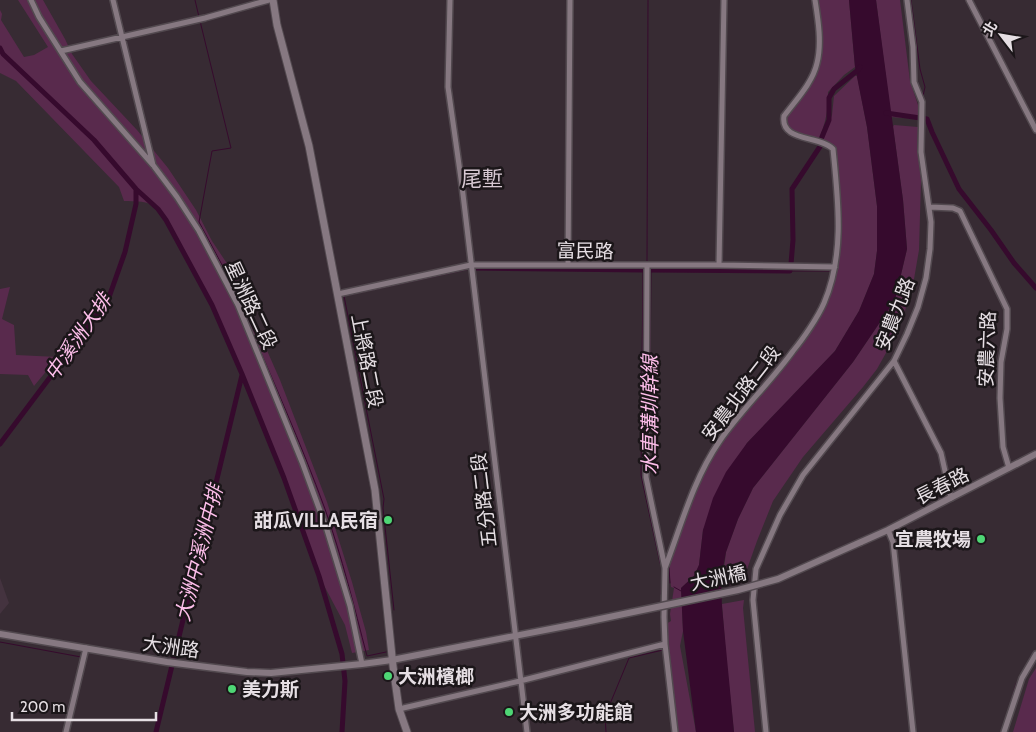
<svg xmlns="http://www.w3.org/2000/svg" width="1036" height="732" font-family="Cabin,'Noto Sans TC',sans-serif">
<rect width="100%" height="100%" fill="#372b33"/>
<!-- built -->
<path fill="#44333f" d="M0,578l9,25 -9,11z"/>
<!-- green -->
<path fill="#592a4d" d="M18,0h25l22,39 7,15 19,27 46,49 31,38 28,42 16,31 20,30 48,109 47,122 25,80 14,50 3,18 -17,3 -7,-28 -26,-49 -35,-98 -42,-104 -30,-69 -46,-85c-14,-20 -18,-18 -42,-19l-5,-14 -103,-106 -16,-8v-63l2,4 -1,6 23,37 10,-2 14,-8z
M815,0h34l6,67 -11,8 -16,17c0,18 -2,32 -10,48l-31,-9 -3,-15c11,-16 29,-34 33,-53 5,-20 1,-44 -2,-63z
M876,0h24l10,81 9,27 -1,11 -27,-2z
M855,76h2l10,51 10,79v45l-3,23 -15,37 -24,40 -88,92 -44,87 -4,35 -5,11 -13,12 2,43 -3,15 16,86h-18l-12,-108 5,-3 -1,-7 4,-26 -3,-1 -2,-18 19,-67 30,-58 75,-93 31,-48 11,-36 3,-28 -5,-90 -11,-7 10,-27 2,-19z
M894,125l24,2 -1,19 4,34 -2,70 -5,29 -9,32 -9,24 -19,34 -14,18 -60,70 -30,44 -16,40 -12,34v7l-23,4 4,-34 12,-33 15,-31 100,-126 42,-62 12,-51 -4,-49 -10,-73z
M10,287l-8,32 12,6 2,30 42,2 -24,29 -6,-11 -28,-1v-85z
M744,600l-1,8 12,124h-21l-8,-75 -4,-53z
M1036,668v64h-23l16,-53z"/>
<!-- water -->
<path fill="#360a2d" d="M849,0h27l27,200 4,49 -12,51 -42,62 -100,126 -15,31 -12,33 -5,27 1,28 12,125h-38l-13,-101 -2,-43 13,-12 5,-11 4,-35 10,-32 13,-26 21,-29 88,-92 24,-40 15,-37 3,-23v-45l-10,-79 -12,-60z"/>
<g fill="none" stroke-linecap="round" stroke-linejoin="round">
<!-- stream -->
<path stroke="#360a2d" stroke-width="1" d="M195,0l4,17
M911,0l9,69 5,18 -2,9
M200,21l31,127 -19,3 -13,71 30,56 10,24
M647,262l1,-262
M643,270l-2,205 19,88
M790,271h40
M245,315c27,64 56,128 80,194 17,48 29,97 42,147l19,-4
M649,478l2,-208
M669,567l1,16
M674,587l7,4
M661,594l1,-21
M394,610l-11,-102 1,-9 -40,-203 126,-27
M0,642l81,15 -11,47
M1004,725l12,-41 15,-28
M606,732l-1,-16 24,-58 34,-8"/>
<!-- canal -->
<path stroke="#360a2d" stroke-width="5" d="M0,48l3,6 91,86 42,49 22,20 8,11 46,85 30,69 42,104 35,98 23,78 3,27 -3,51
M886,113l41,6 5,13 27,57 32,41 23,33 22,25
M822,137l7,-17v-22l5,-9 24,-19 2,-3
M791,264l2,-24 -1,-51 29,-44
M475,268l168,2
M651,270l139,1
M0,444l108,-144 17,-48 11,-48v-15
M156,732l86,-357"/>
<defs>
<path id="minor" d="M31,0l8,17 41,65 73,83 24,32 22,34 39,74 64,157 25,68 23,76 12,58
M113,0l40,165
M450,0l-2,87 14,99 65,546
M969,0l67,130
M61,51l144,-33 64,-18
M930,207l23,1 7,3 47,98v20l-6,33 -1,36 3,49 6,21
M568,265l2,-265
M719,265l5,-265
M647,266l-1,211 19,91 -1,49 1,27 10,88
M338,294l133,-29h248l116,2
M894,361l47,92 10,45
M888,530l5,12 20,190
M665,568c16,-42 28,-88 54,-126 22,-32 51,-59 74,-91 10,-12 25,-34 31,-48 21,-49 14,-103 9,-154 -14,-14 -53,-7 -49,-33 12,-16 29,-34 33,-53 5,-20 1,-44 -2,-63
M399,709l121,-28 145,-37
M66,732l20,-84
M766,732l-13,-132 3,-31 24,-54 23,-40 91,-114 13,-27 11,-27 8,-29 4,-29 1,-27 -10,-70 1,-50 -8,-20 -1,-35 -6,-47
M1004,732l18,-54 14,-24"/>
<path id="tertiary" d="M861,542l27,-12 148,-76
M0,634l167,28 80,10 24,1 91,-9 30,-4 184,-36"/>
<path id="secondary" d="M273,0l4,25 32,121 66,344 18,176 6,43 8,23"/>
</defs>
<!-- minor casing -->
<use href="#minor" stroke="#52494f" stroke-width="8"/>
<!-- tertiary casing -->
<use href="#tertiary" stroke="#52494f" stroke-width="9"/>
<!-- secondary casing -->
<use href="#secondary" stroke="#52494f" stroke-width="9"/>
<!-- minor -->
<use href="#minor" stroke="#867881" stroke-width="5"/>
<!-- tertiary -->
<use href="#tertiary" stroke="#867881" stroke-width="6"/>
<!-- secondary -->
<use href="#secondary" stroke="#867881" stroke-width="7"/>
<defs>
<path id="tertiary-bridge" d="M576,624l162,-34 40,-11 83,-37"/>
</defs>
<!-- tertiary-bridge casing -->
<use href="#tertiary-bridge" stroke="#52494f" stroke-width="9" stroke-linecap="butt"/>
<!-- tertiary-bridge -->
<use href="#tertiary-bridge" stroke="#867881" stroke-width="6"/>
</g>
<!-- markers -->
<g fill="#4ed675" stroke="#1b1619" stroke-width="2">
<circle cx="388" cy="520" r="5"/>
<circle cx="981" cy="539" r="5"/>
<circle cx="388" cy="676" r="5"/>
<circle cx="232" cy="689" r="5"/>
<circle cx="509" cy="712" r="5"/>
</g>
<g text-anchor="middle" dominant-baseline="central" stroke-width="5" stroke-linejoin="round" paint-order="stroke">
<!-- street labels -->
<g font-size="19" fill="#e6dfe4" stroke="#1b1619">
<text transform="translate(585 251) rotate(1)">富民路</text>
<text transform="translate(251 305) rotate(65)">星洲路二段</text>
<text transform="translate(895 314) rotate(-69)">安農九路</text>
<text transform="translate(987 349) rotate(-88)">安農六路</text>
<text transform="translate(367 361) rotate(79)">上將路二段</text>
<text transform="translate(741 393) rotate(-52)">安農北路二段</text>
<text transform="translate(942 486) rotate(-27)">長春路</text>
<text transform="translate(484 500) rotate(-97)">五分路二段</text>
<text transform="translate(718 578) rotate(-12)">大洲橋</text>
<text transform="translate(171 647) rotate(8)">大洲路</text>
</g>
<!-- poi labels -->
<g font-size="19" font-weight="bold" fill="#e6dfe4" stroke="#1b1619" text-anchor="start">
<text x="378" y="520" text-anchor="end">甜瓜VILLA民宿</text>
<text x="971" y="539" text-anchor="end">宜農牧場</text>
<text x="398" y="676">大洲檳榔</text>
<text x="242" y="689">美力斯</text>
<text x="519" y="712">大洲多功能館</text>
</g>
<!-- water labels -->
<g font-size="20" font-style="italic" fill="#fdbeea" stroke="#1b1619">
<text transform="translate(78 337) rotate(-55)">中溪洲大排</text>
<text transform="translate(650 415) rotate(-90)">水車溝圳幹線</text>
<text transform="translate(199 553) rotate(-76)">大洲中溪洲中排</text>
</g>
<!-- quarter labels -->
<g font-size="21" fill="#d7c8d2" stroke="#1b1619">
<text x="482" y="178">尾塹</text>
</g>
</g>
<!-- north arrow -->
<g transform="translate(1001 35) rotate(301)" stroke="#1b1619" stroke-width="4" paint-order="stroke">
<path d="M0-4L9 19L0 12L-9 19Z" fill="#e6dfe4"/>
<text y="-8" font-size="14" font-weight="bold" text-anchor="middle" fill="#e6dfe4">北</text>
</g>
<!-- scale -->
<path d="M12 712v8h144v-8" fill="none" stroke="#e6dfe4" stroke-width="2.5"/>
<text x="20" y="712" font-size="15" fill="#e6dfe4" stroke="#1b1619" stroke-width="4" paint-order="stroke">200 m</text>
</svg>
